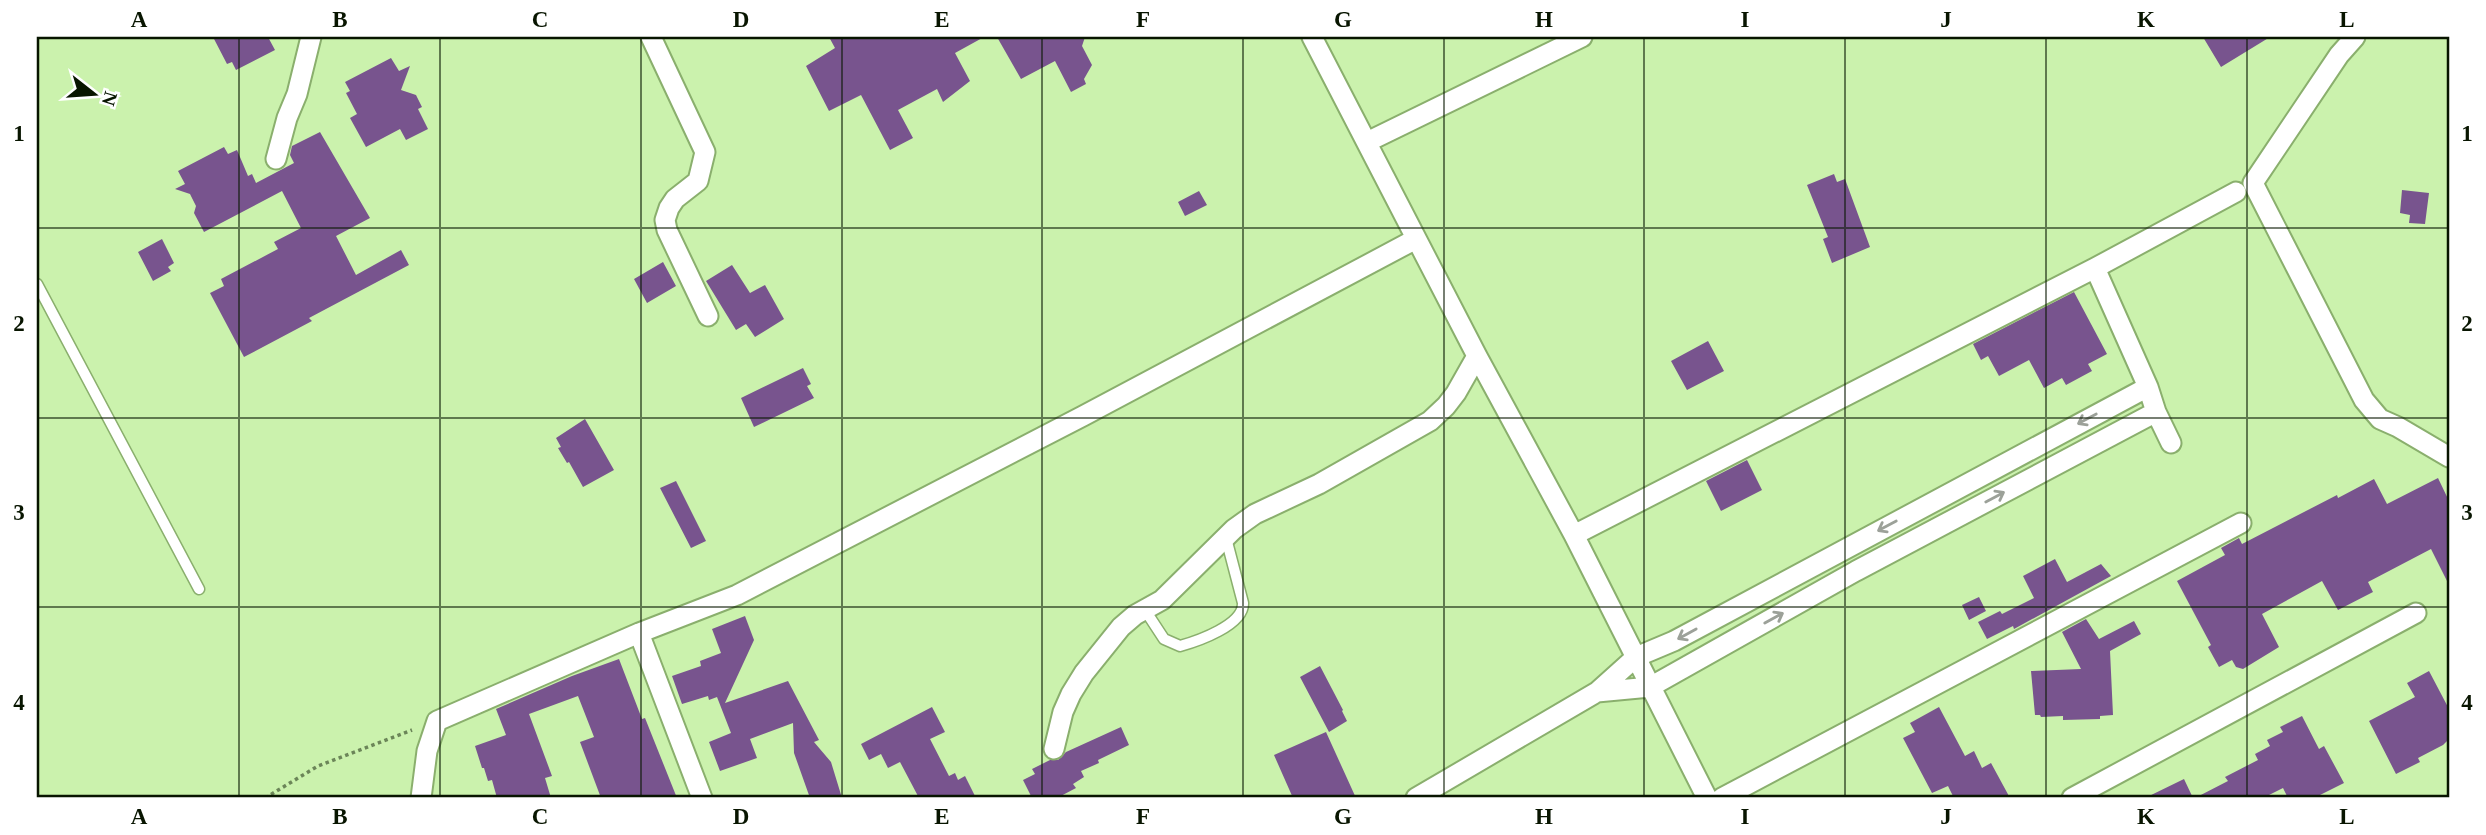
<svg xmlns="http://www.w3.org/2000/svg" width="2486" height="835" font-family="Georgia,serif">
<rect width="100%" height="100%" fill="#cbf2ad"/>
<!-- building -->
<path fill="#78548e" d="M213,37h55l7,13 -39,20 -4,-8 -5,2z
M829,37h155l-29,16 15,28 -27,21 -6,-13 -39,21 15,28 -23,12 -29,-55 -32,16 -23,-45 29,-18z
M997,37h88l-3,9 10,19 -8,14 2,5 -15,8 -16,-31 -34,18z
M2203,37h67l-49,30z
M391,58l8,13 11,-5 -9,24 15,5 6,12 -4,2 10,20 -22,11 -6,-11 -34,18 -16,-29 7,-4 -11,-21 4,-2 -5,-9z
M320,132l50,86 -34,18 20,39 45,-25 8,15 -100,53 3,3 -68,36 -34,-64 14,-7 -3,-7 57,-30 -4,-7 27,-14 -19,-37 -78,41 -10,-19 2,-7 -6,-12 -15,-5 10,-5 -7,-13 46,-24 4,7 9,-4 11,26 4,-2 4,9 38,-20 -4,-8 2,-9z
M1834,174l3,8 8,-3 25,68 -38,16 -9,-24 5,-2 -21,-52z
M2402,190l27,3 -4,31 -16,-1 1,-8 -10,-2z
M1199,191l8,14 -22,11 -7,-14z
M162,239l12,24 -6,4 3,4 -18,10 -15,-29z
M663,262l13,24 -29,17 -13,-24z
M732,265l18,28 15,-8 19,34 -29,18 -9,-13 -10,6 -30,-49z
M2074,292l33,62 -19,10 4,7 -26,14 -4,-7 -18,10 -15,-28 -30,16 -11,-20 -7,4 -8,-16z
M1708,341l16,30 -37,19 -16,-29z
M803,368l8,16 -4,2 7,12 -60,29 -13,-29z
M585,419l29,51 -31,17 -14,-25 -2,1 -9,-15 3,-1 -5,-9z
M1747,460l15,30 -41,21 -15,-30z
M2438,478l11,23v84l-18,-36 -63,33 5,10 -35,18 -16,-29 -60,33 17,33 -36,22 -7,-2 -4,-7 -13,7 -11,-20 3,-2 -34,-64 48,-26 -4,-7 18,-10 3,6 95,-49 1,3 36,-19 13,25z
M676,481l30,60 -15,7 -31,-60z
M2055,559l12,23 34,-18 10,12 -97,53 -1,-3 -26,13 -9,-17 22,-11 2,3 32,-16 -11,-22z
M1979,597l7,14 -17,9 -7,-15z
M745,616l9,24 -29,63 63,-22 31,59 -5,2 17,20 11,36h-32l-16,-45 -1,-30 -43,16 7,19 -37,13 -11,-29 22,-9 -14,-36 -8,3 -1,-4 -26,8 -10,-28 29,-10 -1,-5 21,-8 -9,-24z
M2086,619l13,20 35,-18 7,13 -31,17 3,64 -13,1v3l-37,1v-4l-22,1 -1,-2h-5l-4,-44 50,-2 -19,-37z
M619,659l23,60 3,-1 32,80h-76l-21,-56 14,-5 -16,-41 -49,18 23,62 -7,2 6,20h-54l-5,-18 -4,1 -4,-13h-2l-7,-22 31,-11 -10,-26 76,-33z
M1320,666l23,44 -1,1 5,10 -18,11 -29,-55z
M2429,671l20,38v30l-6,6 -25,13 2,4 -24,12 -27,-53 46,-24 -8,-14z
M932,707l13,25 -15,7 19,37 6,-3 3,7 7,-4 11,22h-57l-19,-36 -12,6 -7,-14 -12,6 -8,-16z
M1939,707l26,49 9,-5 8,17 9,-5 19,35h-56l-6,-12 -16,7 -29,-55 12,-6 -5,-9z
M2302,716l17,33 5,-3 20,37 -30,15h-26l-5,-10 -20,10h-68l33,-17 -3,-4 33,-17 -3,-6 15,-8 -3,-6 16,-8 -3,-5z
M1121,727l8,18 -31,15 1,3 -18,8 3,6 -11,7 3,4 -19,10h-25l-9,-18 12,-6 -3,-5 18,-9h8l8,-8z
M1326,732l30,66h-63l-19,-43z
M2184,779l9,19h-48z"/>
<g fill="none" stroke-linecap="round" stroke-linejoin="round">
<defs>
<path id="lane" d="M37,284l162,305
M1145,610l19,29 16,7c18,-5 64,-21 63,-43l-17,-65"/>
<path id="street" d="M651,37l54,115 -7,29 -23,18 -6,9 -4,12 2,10 41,86
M1312,37l165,319 97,179 133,263
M2355,37l-16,18 -86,128 111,217 16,19 18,8 51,30
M1367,142l215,-105
M276,159l11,-41 10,-24 14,-57
M2095,268l53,119 8,25 15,31
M1574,535l521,-267 141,-76
M639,633l63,165
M1597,692l53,-5 206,-116 300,-159
M1054,749l9,-37 8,-18 13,-21 37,-46 14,-12 27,-15 72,-71 21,-15 64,-30 111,-63 16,-15 10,-13 21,-37
M421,798l6,-47 10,-30 202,-88 98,-38 346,-179 333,-177
M1416,798l181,-106 39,-35 38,-16 474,-254
M1722,798l519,-275
M2072,798l344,-185"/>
</defs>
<!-- lane casing -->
<use href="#lane" stroke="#8aaf6d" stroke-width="13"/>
<!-- street casing -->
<use href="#street" stroke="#8aaf6d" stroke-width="23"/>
<!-- path -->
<path stroke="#6b8558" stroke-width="3.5" stroke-dasharray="3.5 3.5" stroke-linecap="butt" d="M265,798l53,-32 94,-36"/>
<!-- lane -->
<use href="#lane" stroke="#fff" stroke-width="10"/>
<!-- street -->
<use href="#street" stroke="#fff" stroke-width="19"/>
</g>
<!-- one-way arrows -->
<defs><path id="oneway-shaft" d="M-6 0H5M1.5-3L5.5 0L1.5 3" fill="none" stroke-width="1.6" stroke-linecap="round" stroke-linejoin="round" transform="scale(1.75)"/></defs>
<g stroke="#9ca199">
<use href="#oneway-shaft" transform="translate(2087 419) rotate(152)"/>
<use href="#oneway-shaft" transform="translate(1995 497) rotate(-28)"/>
<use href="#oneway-shaft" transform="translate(1887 526) rotate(152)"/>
<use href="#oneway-shaft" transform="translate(1774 618) rotate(-29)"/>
<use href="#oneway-shaft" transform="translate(1687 634) rotate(151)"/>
</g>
<!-- grid -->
<path fill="none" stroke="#081500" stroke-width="2" stroke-opacity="0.55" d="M239,37v761M440,37v761M641,37v761M842,37v761M1042,37v761M1243,37v761M1444,37v761M1644,37v761M1845,37v761M2046,37v761M2247,37v761M37,228h2412M37,418h2412M37,607h2412"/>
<!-- border -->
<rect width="2486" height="835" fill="none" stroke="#ffffff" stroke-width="77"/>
<!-- north arrow -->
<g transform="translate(94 94) rotate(107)" stroke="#ffffff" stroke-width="5" paint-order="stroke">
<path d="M0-5L12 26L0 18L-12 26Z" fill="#081500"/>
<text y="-10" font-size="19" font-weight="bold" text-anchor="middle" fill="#081500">N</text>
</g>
<rect x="38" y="38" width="2410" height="758" fill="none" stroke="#081500" stroke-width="2.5"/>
<g font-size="23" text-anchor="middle" font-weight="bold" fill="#081500">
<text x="139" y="27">A</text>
<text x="340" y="27">B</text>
<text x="540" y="27">C</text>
<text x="741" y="27">D</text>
<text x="942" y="27">E</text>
<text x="1143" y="27">F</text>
<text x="1343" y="27">G</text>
<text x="1544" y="27">H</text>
<text x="1745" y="27">I</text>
<text x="1946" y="27">J</text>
<text x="2146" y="27">K</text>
<text x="2347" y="27">L</text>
<text x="19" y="141">1</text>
<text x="2467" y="141">1</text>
<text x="19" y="331">2</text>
<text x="2467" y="331">2</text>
<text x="19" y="520">3</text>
<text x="2467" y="520">3</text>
<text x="19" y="710">4</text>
<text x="2467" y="710">4</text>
<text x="139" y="824">A</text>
<text x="340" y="824">B</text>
<text x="540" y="824">C</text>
<text x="741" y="824">D</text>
<text x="942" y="824">E</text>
<text x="1143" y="824">F</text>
<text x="1343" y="824">G</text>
<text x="1544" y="824">H</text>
<text x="1745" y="824">I</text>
<text x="1946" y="824">J</text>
<text x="2146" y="824">K</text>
<text x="2347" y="824">L</text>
</g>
</svg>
